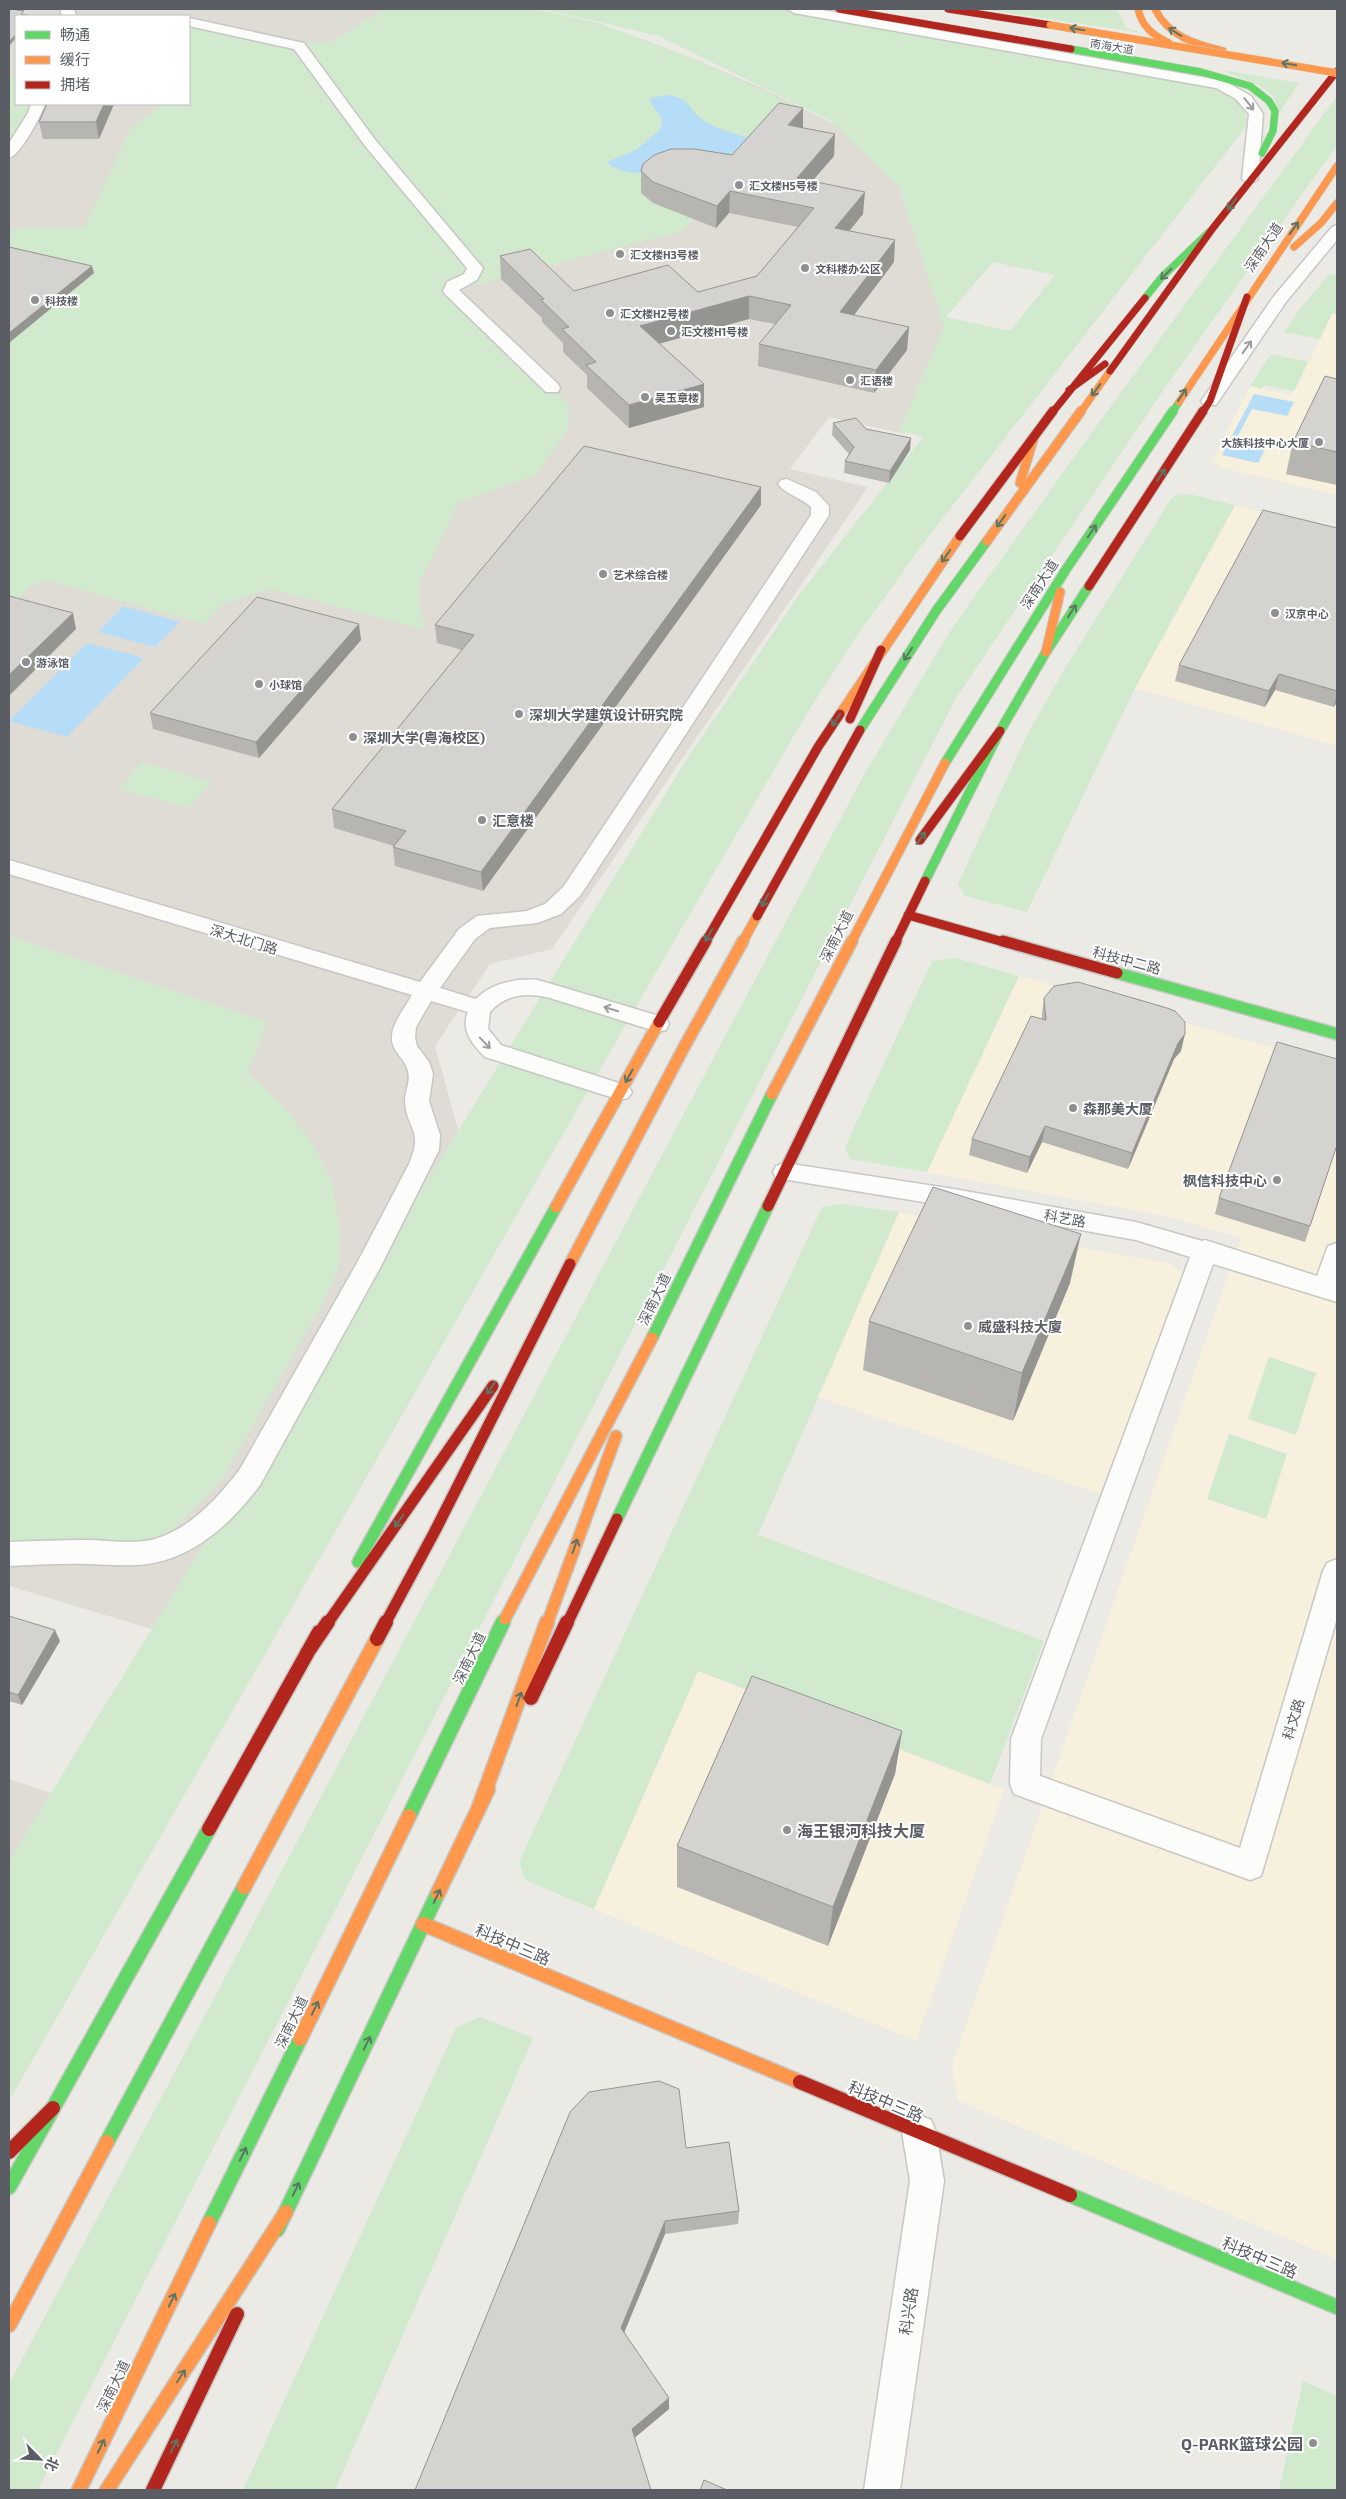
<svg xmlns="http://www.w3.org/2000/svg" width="1346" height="2499" font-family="'Exo 2','Noto Sans SC',sans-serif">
<rect width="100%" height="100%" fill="#ebeae4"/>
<!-- commercial -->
<path fill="#f6f0dc" d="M1333,313l4,1v181l-114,-27 -11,-7 38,-75 42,9z
M1235,505l102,26v215l-202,-58z
M1019,976l318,90v1193l-379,-158 -6,-36 289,-827 -71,-21 -243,-45z
M899,1212l271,52 13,10 -83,220 -282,-97z
M698,1671l306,119 -88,251 -322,-132z"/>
<!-- education -->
<path fill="#dedcd4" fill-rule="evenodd" d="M9,9h527l65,15 94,35 69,30 92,46 35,29 54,156 3,52 -43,62 -76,-17 -39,52 78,18 -316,462 -62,15 -55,82 25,91 -285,499 -166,-50zM16,16h173v88h-173z
M9,1779l67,22 -67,102z"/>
<!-- green -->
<path fill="#d1e9cd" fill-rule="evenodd" d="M384,9h152l65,15 94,35 101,47 -113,125 -232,60 118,114v22l-33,48 -78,28 -37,78 -3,21 8,28 -156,-41 -45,14 -21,21 -155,-43 -17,4 -23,21v-263l84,-69 -84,-20v-23l18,-4h57l47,-99 32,-24h26v-29l4,-5 -4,-1v-47l106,23 38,-4z
M542,9h253l406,76c18,6 55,18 43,44l-321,415 -67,93 -47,73 -161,276 -639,1115v-240l678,-1102 112,-164 124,-158 -24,-6 45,-104 -45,-140 -68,-66 -172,-85zM993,262l62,13 -45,56 -64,-14z
M981,9h136l9,19 16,5z
M1221,70l78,13 -20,30 -6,-18 -14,-10z
M9,74l7,1v29h22l-3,9 -26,41z
M1337,96v49l-168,237 -213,316 -918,1792h-29v-106l857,-1613 84,-140 132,-185z
M1330,274l7,1v39l-5,-1 -12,26 -36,-7 18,-26z
M1271,354l37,8 -14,29 -30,-6 -2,4 -12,-3z
M1177,494l16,1 42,10 -100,183 -108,224 -62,-16 -7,-12 69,-149 38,-67 106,-169z
M142,762l70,20 -23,26 -70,-19z
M9,936l258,86 -19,50 36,35 25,31 22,42 10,54 -3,35 -14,32 -103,180 -47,48 -25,12 -140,3z
M955,958l64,18 -92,196 -77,-13 -5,-12 87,-186z
M840,1204l59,8 -141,323 286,106 -54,143 -292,-113 -104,238 -69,-29 -6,-18 303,-655z
M1269,1357l47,16 -20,62 -48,-16z
M1229,1434l58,20 -21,65 -59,-20z
M480,2017l53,21 -198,452h-92l213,-462z
M1303,2381l34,15v94h-58z"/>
<!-- water -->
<path fill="#b6ddf7" d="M668,95c26,5 17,12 34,24 14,10 31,15 48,19l-21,24 -88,11c-10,0 -28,-3 -34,-11l29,-12 24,-20 2,-11 -12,-17 1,-4z
M1254,394l40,8 -7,14 -35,-7 -18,34 31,6 -7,14 -36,-8z
M123,606l57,16 -25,25 -57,-15z
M87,643l57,15 -77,79 -58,-16z"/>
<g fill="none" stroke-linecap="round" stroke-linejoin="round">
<defs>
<path id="street" d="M60,9h14l2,7h-14z
M787,9h29l409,72 26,15 12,18 -5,65 -8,5 -8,-5 7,-65 -13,-15 -20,-11 -422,-75z
M189,18l115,25 72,98 107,127 -6,12 -18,10 99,94 2,4 -2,4h-12l-101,-98 -2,-3 4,-9 17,-8 3,-6 -101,-121 -72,-98 -105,-23z
M31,104h14c-4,12 -25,52 -36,54v-15l19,-30z
M1337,225v15l-51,62 -70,103h-12l-3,-4 73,-105 58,-69z
M787,479l29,13 13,14v9l-249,381 -19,18 -24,9 -47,5 -15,11 -35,49 36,11c15,-16 41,-21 62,-19l128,38 3,6 -3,6 -8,2 -108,-34c-23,-6 -44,-4 -60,14l-2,17 13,16 127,41 4,6 -4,6 -8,2 -135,-43c-12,-12 -25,-27 -17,-45l-37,-11 -15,26 -1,11 2,8 12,16 4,12 -4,27 11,34 -1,15 -59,118 -120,217c-27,37 -66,73 -113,79 -20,3 -42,0 -62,0 -25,-1 -51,1 -76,2v-24c26,-1 51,-2 77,-2 22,0 47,5 69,-1 35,-10 64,-42 85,-70l117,-206 52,-99c15,-35 -2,-33 -4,-63 0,-10 6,-20 3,-30 -3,-13 -17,-20 -16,-34 0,-14 13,-29 20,-42l-403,-121v-14l411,122 39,-53 18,-13 50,-5 18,-7 19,-18 247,-371v-8c-9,-9 -26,-13 -33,-23l3,-4z
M785,1163l169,26 182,33 66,19 3,-1 112,36 11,-30 9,-3v59l-124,-38 -172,475 -1,37 200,72 83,-277 4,-8 10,-4v59l-76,258 -11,4 -225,-82 -11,-4 -4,-10 1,-45 179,-482 -54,-17 -182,-33 -178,-29 -3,-6 3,-6z
M919,2115l12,5 5,12 8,49 -44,309h-36l46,-309 -8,-49 5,-12z"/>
<path id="fast-far3" d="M1071,49l130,23 49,14 19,15 6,10 -2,20 -11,22
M1145,298l16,-20 49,-47
M1172,413l7,-11"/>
<path id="fast-far2" d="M860,730l76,-119 51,-70
M945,763l120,-192 108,-160
M925,881l75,-150 46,-79 43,-66"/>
<path id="fast-far1" d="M1117,973l220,61
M652,1338l120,-244
M617,1519l151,-313
M358,1562l198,-355
M503,1624l2,-5"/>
<path id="fast" d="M409,1816l94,-194
M107,2142l137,-255
M9,2187l200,-358
M1070,2195l267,112
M209,2223l91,-184
M277,2230l161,-337"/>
<path id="slow-far3" d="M1155,9c14,28 40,35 68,42
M1294,247l27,-24 16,-20
M1179,402l158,-236
M1080,413l30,-42"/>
<path id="slow-far2" d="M1020,483l14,-46
M987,541l94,-130
M1046,652l14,-60
M840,714l120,-178
M742,943l15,-27
M851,943l94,-180"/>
<path id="slow-far1" d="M772,1094l80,-153
M556,1207l103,-185
M570,1264l113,-215 60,-108
M505,1619l147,-281
M547,1624l69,-188"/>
<path id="slow" d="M478,1810l69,-188
M244,1887l133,-248
M438,1893l50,-104
M423,1924l377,158
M300,2039l109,-223
M9,2325l98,-183
M79,2490l130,-267
M107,2490l179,-278"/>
<path id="jam-far3" d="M839,9l232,40
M948,9l102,16
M1110,371l103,-143 124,-157
M1069,390l36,-26
M1052,413l93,-115
M1202,413l8,-12 37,-104"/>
<path id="jam-far2" d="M960,536l93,-125
M1089,586l114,-175
M850,719l31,-69
M920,840l80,-109
M908,915l99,28
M757,916l103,-186
M705,943l113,-196 22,-33
M895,943l30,-62"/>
<path id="jam-far1" d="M1003,941l114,32
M659,1022l47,-81
M768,1206l128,-265
M327,1624l166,-238
M385,1624l50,-93 135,-267
M567,1624l50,-105"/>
<path id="jam" d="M377,1639l9,-17
M307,1653l21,-31
M531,1698l36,-76
M209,1829l110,-197
M800,2082l270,113
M9,2152l44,-44
M153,2490l84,-176"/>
</defs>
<!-- street casing -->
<use href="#street" stroke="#c7c7c6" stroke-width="3"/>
<!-- fast-far3 casing -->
<use href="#fast-far3" stroke="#c7c8c6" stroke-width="8"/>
<!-- fast-far2 casing -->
<use href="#fast-far2" stroke="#c7c8c6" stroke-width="11"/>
<!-- fast-far1 casing -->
<use href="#fast-far1" stroke="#c7c8c6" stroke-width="14"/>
<!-- fast casing -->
<use href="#fast" stroke="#c7c8c6" stroke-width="17"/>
<!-- slow-far3 casing -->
<use href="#slow-far3" stroke="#c7c8c6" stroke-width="8"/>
<!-- slow-far2 casing -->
<use href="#slow-far2" stroke="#c7c8c6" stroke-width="11"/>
<!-- slow-far1 casing -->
<use href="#slow-far1" stroke="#c7c8c6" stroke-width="14"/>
<!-- slow casing -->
<use href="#slow" stroke="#c7c8c6" stroke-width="17"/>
<!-- jam-far3 casing -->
<use href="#jam-far3" stroke="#c7c8c6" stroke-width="8"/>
<!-- jam-far2 casing -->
<use href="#jam-far2" stroke="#c7c8c6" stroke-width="11"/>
<!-- jam-far1 casing -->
<use href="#jam-far1" stroke="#c7c8c6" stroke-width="14"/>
<!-- jam casing -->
<use href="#jam" stroke="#c7c8c6" stroke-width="17"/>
<!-- street -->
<use href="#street" fill="#fcfcfb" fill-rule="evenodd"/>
<!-- fast-far3 -->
<use href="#fast-far3" stroke="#63d668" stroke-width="7"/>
<!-- fast-far2 -->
<use href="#fast-far2" stroke="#63d668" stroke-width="9"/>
<!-- fast-far1 -->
<use href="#fast-far1" stroke="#63d668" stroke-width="11"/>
<!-- fast -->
<use href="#fast" stroke="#63d668" stroke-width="14"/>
<!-- slow-far3 -->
<use href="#slow-far3" stroke="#ff974d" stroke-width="7"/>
<!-- slow-far2 -->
<use href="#slow-far2" stroke="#ff974d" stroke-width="9"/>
<!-- slow-far1 -->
<use href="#slow-far1" stroke="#ff974d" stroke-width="11"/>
<!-- slow -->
<use href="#slow" stroke="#ff974d" stroke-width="14"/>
<!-- jam-far3 -->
<use href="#jam-far3" stroke="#b3261e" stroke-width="7"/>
<!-- jam-far2 -->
<use href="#jam-far2" stroke="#b3261e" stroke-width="9"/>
<!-- jam-far1 -->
<use href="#jam-far1" stroke="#b3261e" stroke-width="11"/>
<!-- jam -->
<use href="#jam" stroke="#b3261e" stroke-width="14"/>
<defs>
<path id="slow-bridge" d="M1138,9c4,18 15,26 31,34
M1050,25l287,48"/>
</defs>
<!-- slow-bridge casing -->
<use href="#slow-bridge" stroke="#d5cab0" stroke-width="8" stroke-linecap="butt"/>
<!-- slow-bridge -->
<use href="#slow-bridge" stroke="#ff974d" stroke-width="7"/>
</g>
<!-- wall -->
<path fill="#b6b5b2" d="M47,104h67l-15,35h-56l-4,-17z
M803,128l31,28 -22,25 51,33 -14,17 45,31 -40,53 53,35 -33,43 -116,-27 1,-22 16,-20 -26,-5 -89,24 44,64 -75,21 -42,-40v-13l-24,-23v-9l-21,-21v-4l-41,-39 -1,-23 74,35 124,1 59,-16 41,-49 -69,-14 -13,15 -63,-25 -12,-10v-22l91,-16z
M1337,379v106l-51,-11 7,-32z
M833,423l33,6 44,21 -21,33 -45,-10 1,-12 4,-7 -17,-19z
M761,505l-278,386 -88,-25 -2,-19 1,-1 -60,-18 -2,-19 130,-159 -25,-7 -2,-18z
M1337,528v174l-3,5 -59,-17 -10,17 -90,-26 4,-16z
M361,640l-102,118 -106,-29 -3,-16z
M1044,998l137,53 -7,8 -46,110 -86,-27 -15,31 -58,-18 3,-16 70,-120v-5z
M1337,1145l-32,97 -90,-28 4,-16z
M1070,1283l-57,138 -150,-51 6,-49z
M9,1616l51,25 -38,64 -13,-4z
M902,1731l-7,43 -67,172 -151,-59v-41z
M686,2148l53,63 -1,13 -73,10 -41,99 45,65v11l-35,29 -219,52z"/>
<!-- shaded-wall -->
<path fill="#949491" d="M16,34v4l-7,8v-4z
M104,104h10l-15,35 -3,-17z
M803,108v22l-15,-5z
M835,134l-1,22 -38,44 1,-22z
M730,191l-1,22 -13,15 1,-22z
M865,192l-2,22 -29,36 1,-22z
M895,240l-1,22 -55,73 1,-23z
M92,266l2,7 -85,70v-10z
M749,296v23l-109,30v-23z
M909,327l-2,23 -33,43 2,-23z
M704,384v23l-75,21v-23z
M911,438l-1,12 -21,33 1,-12z
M761,487v18l-278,386 -2,-19z
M73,613l3,16 -67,67v-21z
M359,624l2,16 -102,118 -3,-16z
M1279,674l-4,16 -10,17 4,-16z
M1337,694v8l-3,5z
M1185,1034l-4,17 -7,8 -46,110 4,-16 46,-110z
M1045,1126l-3,16 -15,31 3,-16z
M1081,1234l-11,49 -57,138 9,-48z
M55,1630l5,11 -38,64 -4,-10z
M902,1731l-7,43 -67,172 5,-39z
M665,2221v13l-44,106v-12z
M669,2398v11l-37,31v-11z"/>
<!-- building -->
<path fill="#d4d3cf" stroke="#949491" d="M9,9h8l-1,1 8,1 -3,3 6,1 -1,1h-10v18l-7,8z
M779,103l24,5 -15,17 47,9 -38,44 68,14 -30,36 60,12 -55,72 69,15 -33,43 -117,-26 32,-39 -42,-9 -109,30 64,58 -75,21 -43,-40 10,-3 -34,-33 7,-2 -28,-27 3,-1 -44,-43 30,-7 44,42 94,-26 30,27 59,-16 57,-68 -84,-17 -13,15 -64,-24 -12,-11 2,-7 11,-9 17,-6h24l37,6z
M47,104h57l-8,18h-57z
M9,247l83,19 -83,67z
M1325,376l12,3v73l-44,-10z
M856,418l10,11 45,9 -21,33 -45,-10 9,-14 -21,-24z
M584,446l177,41 -280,385 -88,-25 13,-16 -74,-22 142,-174 -39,-10z
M1263,510l74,18v163l-58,-17 -10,17 -90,-26z
M9,596l64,17 -64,62z
M257,597l102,27 -103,118 -106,-29z
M1078,982l89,26 8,3 10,11v12l-7,9 -46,110 -87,-27 -15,31 -58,-18 59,-123 15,4 -2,-22 10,-12z
M1277,1042l60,17v86l-27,81 -91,-28z
M933,1187l148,47 -59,139 -153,-52z
M9,1616l46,14 -37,65 -9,-3z
M752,1676l150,55 -69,176 -156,-61z
M659,2081l20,8 7,59 43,-6 10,69 -74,10 -44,107 48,70 -37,31 19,61h-236l155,-378 19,-20z
M704,2480l23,10h-27z"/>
<!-- one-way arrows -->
<defs><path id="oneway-shaft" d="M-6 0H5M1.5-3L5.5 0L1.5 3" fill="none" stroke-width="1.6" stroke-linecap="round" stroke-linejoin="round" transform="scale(1.25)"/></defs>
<g stroke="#5c7665">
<use href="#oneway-shaft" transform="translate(1077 29) rotate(-171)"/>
<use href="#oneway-shaft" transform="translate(1175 32) rotate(-148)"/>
<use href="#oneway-shaft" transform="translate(1289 64) rotate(-170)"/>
<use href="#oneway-shaft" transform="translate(1232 204) rotate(127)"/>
<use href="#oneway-shaft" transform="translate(1294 228) rotate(-55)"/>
<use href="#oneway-shaft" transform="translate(1166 274) rotate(135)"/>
<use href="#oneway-shaft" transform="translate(1096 390) rotate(126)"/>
<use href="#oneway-shaft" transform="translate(1182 395) rotate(-56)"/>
<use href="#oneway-shaft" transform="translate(1161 475) rotate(-56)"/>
<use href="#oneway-shaft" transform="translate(1001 521) rotate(126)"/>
<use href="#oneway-shaft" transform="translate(1092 531) rotate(-56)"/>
<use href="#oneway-shaft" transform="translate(946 556) rotate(125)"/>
<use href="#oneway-shaft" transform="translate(1072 611) rotate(-57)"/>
<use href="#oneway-shaft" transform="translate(908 654) rotate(123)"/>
<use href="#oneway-shaft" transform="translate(836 720) rotate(123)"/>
<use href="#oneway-shaft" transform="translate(921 838) rotate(-54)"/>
<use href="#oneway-shaft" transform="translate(765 900) rotate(119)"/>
<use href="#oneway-shaft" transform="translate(709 935) rotate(120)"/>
<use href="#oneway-shaft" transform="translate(629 1076) rotate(119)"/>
<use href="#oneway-shaft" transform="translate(491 1388) rotate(125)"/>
<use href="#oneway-shaft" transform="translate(399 1521) rotate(125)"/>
<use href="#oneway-shaft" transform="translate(575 1546) rotate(-70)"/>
<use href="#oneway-shaft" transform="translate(519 1699) rotate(-70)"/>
<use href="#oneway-shaft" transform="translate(437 1896) rotate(-65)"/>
<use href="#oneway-shaft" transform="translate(315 2008) rotate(-64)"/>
<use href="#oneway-shaft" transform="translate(367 2043) rotate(-64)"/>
<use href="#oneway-shaft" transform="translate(243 2154) rotate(-64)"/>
<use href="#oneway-shaft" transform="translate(296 2189) rotate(-64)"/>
<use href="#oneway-shaft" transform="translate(172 2300) rotate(-64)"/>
<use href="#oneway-shaft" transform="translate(181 2376) rotate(-57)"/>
<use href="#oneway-shaft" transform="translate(101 2446) rotate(-64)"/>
<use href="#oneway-shaft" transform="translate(174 2446) rotate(-64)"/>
</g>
<g stroke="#9b9da0">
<use href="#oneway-shaft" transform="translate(1249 104) rotate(52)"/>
<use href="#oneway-shaft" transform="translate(1247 347) rotate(-55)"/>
<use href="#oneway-shaft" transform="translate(611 1009) rotate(-163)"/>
<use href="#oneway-shaft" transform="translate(485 1043) rotate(46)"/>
</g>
<!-- markers -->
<g fill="#8d8f91" stroke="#fff" stroke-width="2">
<circle cx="739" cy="185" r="5"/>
<circle cx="620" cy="254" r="5"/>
<circle cx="805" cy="268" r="5"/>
<circle cx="35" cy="300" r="5"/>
<circle cx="610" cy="313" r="5"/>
<circle cx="671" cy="331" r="5"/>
<circle cx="850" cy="380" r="5"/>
<circle cx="645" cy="397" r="5"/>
<circle cx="1319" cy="442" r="5"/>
<circle cx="603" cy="574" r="5"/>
<circle cx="1275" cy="613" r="5"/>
<circle cx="26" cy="662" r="5"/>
<circle cx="259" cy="684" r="5"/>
<circle cx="519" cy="714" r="5"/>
<circle cx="353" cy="737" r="5"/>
<circle cx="482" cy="820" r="5"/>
<circle cx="1073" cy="1108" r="5"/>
<circle cx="1277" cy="1180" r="5"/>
<circle cx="968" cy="1326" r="5"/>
<circle cx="787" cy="1830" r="5"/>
<circle cx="1313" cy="2443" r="5"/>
</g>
<g text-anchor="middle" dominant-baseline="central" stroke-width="4" stroke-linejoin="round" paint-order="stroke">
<!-- far-street labels -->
<g font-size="11" fill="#5a5e64" stroke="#fff">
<text transform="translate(1112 46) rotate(9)">南海大道</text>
</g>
<!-- far-poi labels -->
<g font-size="11" font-weight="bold" fill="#5a5e64" stroke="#fff" text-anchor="start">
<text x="749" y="185">汇文楼H5号楼</text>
<text x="630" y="254">汇文楼H3号楼</text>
<text x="815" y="268">文科楼办公区</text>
<text x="45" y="300">科技楼</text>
<text x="620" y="313">汇文楼H2号楼</text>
<text x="681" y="331">汇文楼H1号楼</text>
<text x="860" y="380">汇语楼</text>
<text x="655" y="397">吴玉章楼</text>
<text x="1309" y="442" text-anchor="end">大族科技中心大厦</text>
<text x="613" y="574">艺术综合楼</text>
<text x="1285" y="613">汉京中心</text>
<text x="36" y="662">游泳馆</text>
<text x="269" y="684">小球馆</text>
</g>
<!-- street labels -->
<g font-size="14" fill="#5a5e64" stroke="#fff">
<text transform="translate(1263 247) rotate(-56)">深南大道</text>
<text transform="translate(1039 584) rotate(-57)">深南大道</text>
<text transform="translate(836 936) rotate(-63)">深南大道</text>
<text transform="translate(244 939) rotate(17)">深大北门路</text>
<text transform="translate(1127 960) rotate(15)">科技中二路</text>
<text transform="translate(1065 1218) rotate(10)">科艺路</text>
<text transform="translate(654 1299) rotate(-64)">深南大道</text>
<text transform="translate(469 1658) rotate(-64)">深南大道</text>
<text transform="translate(1293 1719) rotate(-73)">科文路</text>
<text transform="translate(291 2022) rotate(-64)">深南大道</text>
<text transform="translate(113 2386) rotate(-64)">深南大道</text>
</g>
<!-- poi labels -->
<g font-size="14" font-weight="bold" fill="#5a5e64" stroke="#fff" text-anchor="start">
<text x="529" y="714">深圳大学建筑设计研究院</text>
<text x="363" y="737">深圳大学(粤海校区)</text>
<text x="492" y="820">汇意楼</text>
<text x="1083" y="1108">森那美大厦</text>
<text x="1267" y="1180" text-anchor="end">枫信科技中心</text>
<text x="978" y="1326">威盛科技大廈</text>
</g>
<!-- near-poi labels -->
<g font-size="16" font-weight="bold" fill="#5a5e64" stroke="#fff" text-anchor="start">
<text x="797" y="1830">海王银河科技大厦</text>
<text x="1303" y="2443" text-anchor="end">Q-PARK篮球公园</text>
</g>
<!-- near-street labels -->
<g font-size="16" fill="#5a5e64" stroke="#fff">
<text transform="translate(513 1944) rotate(23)">科技中三路</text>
<text transform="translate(886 2101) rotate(23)">科技中三路</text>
<text transform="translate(1260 2257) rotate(23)">科技中三路</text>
<text transform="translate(908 2311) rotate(-82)">科兴路</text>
</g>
</g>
<!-- border -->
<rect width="1346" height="2499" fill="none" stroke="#5a5e64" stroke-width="20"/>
<!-- legend -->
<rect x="15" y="15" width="175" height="90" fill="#ffffff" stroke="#bdbfc1"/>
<rect x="25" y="31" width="25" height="8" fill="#63d668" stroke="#bdbfc1"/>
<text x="60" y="40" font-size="15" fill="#5a5e64">畅通</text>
<rect x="25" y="56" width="25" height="8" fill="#ff974d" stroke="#bdbfc1"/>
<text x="60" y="65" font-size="15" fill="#5a5e64">缓行</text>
<rect x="25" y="81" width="25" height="8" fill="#b3261e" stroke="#bdbfc1"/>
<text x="60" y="90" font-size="15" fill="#5a5e64">拥堵</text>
<!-- north arrow -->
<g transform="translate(40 2459) rotate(114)" stroke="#ffffff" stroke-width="4" paint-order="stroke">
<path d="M0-4L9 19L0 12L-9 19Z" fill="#5a5e64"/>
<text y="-8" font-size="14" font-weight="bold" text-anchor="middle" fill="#5a5e64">北</text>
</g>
</svg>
